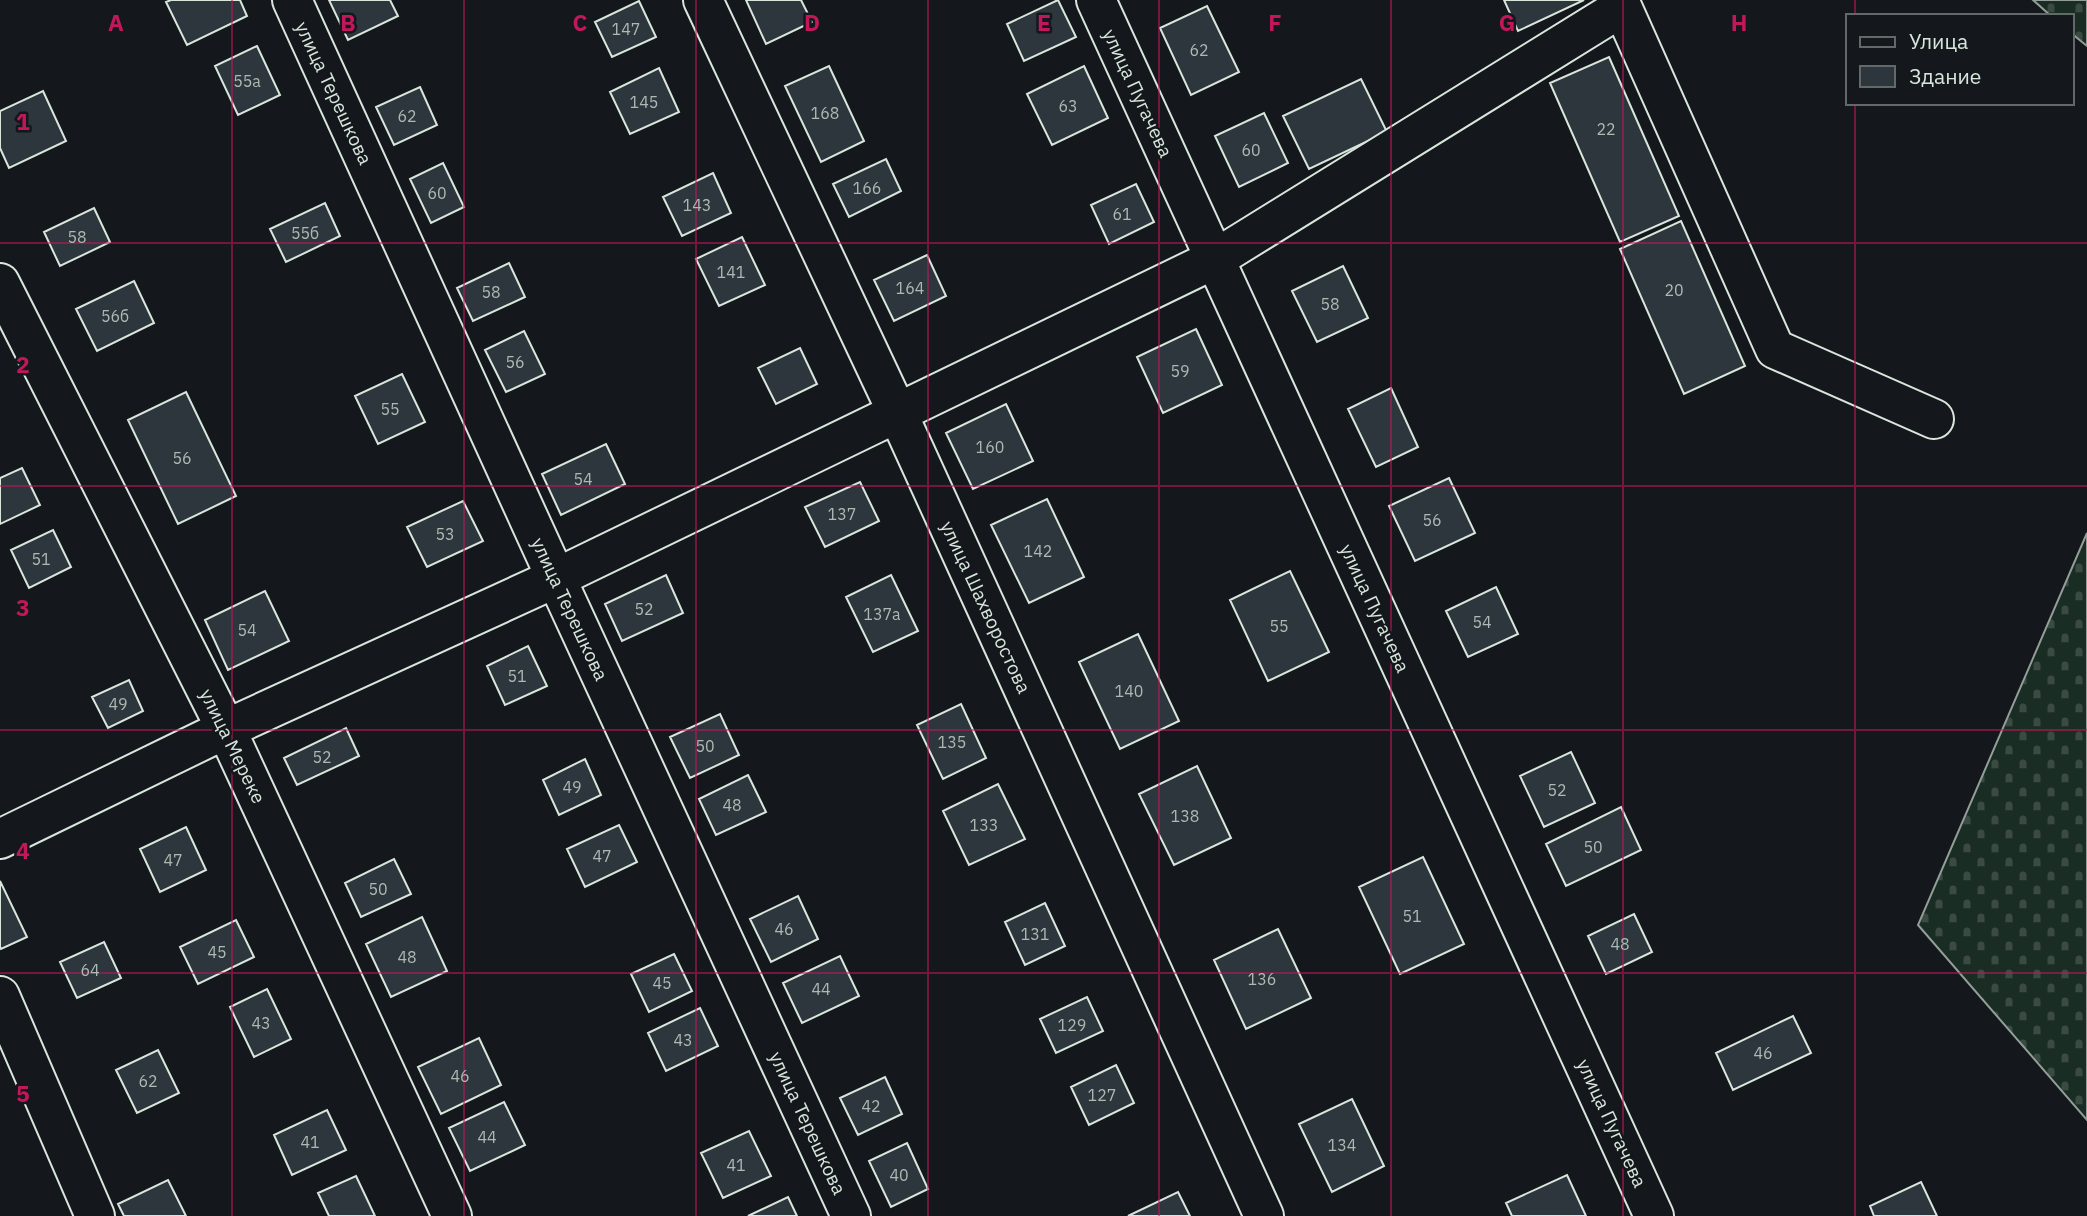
<svg xmlns="http://www.w3.org/2000/svg" width="2087" height="1216" font-family="'IBM Plex Sans',sans-serif">
<defs>
<pattern id="cemetery-stones" width="16" height="16" patternUnits="userSpaceOnUse" patternTransform="scale(1.75)"><rect width="16" height="16" fill="#1a2d24"/><path d="M2 7V4a2 2 0 0 1 4 0v3zM10 15v-3a2 2 0 0 1 4 0v3z" fill="#3b4b43"/></pattern>
</defs>
<rect width="100%" height="100%" fill="#14181c"/>
<!-- cemetery -->
<path fill="url(#cemetery-stones)" stroke="#939e99" stroke-width="2" d="M2033,0h54v46l-16,-13v-17h-20z
M2087,533v587l-169,-195z"/>
<!-- building -->
<path fill="#2c363c" stroke="#d8e6dc" stroke-width="2" d="M171,0h69l7,16 -60,29 -21,-43z
M329,0h61l8,16 -50,24z
M746,0h55l11,22 -46,22z
M1058,0l18,37 -52,24 -17,-37z
M1504,0h80l-66,31z
M639,1l17,36 -44,20 -17,-35z
M1207,6l32,66 -48,23 -31,-67z
M257,46l23,49 -42,20 -23,-49z
M1609,57l70,159 -59,26 -70,-159z
M829,66l35,75 -43,21 -36,-76z
M1084,66l24,52 -56,27 -25,-51z
M659,68l20,44 -49,22 -20,-42z
M1361,79l26,53 -78,37 -26,-53z
M420,87l17,38 -43,20 -18,-38z
M43,91l23,50 -57,27 -9,-20v-37z
M1264,113l24,50 -49,24 -24,-51z
M886,159l15,32 -52,26 -16,-33z
M443,163l21,44 -33,16 -21,-44z
M713,173l18,40 -49,23 -19,-39z
M1136,184l18,38 -45,22 -18,-39z
M325,203l15,33 -54,26 -16,-33z
M94,208l16,34 -50,24 -16,-34z
M1681,221l64,145 -61,28 -64,-145z
M742,237l23,48 -46,21 -23,-47z
M927,255l19,41 -52,25 -20,-41z
M509,263l16,34 -52,24 -16,-33z
M1343,266l25,52 -51,24 -25,-51z
M134,281l20,42 -57,28 -21,-42z
M1196,329l26,56 -59,28 -26,-56z
M524,331l21,43 -39,18 -21,-42z
M800,348l17,36 -41,20 -18,-36z
M402,374l23,48 -47,22 -23,-48z
M1391,388l27,59 -42,20 -28,-58z
M186,392l50,104 -58,28 -50,-104z
M1006,404l27,57 -60,28 -27,-56z
M606,444l19,40 -64,31 -19,-41z
M22,468l18,37 -40,19v-46z
M1449,478l26,55 -60,28 -26,-55z
M860,482l19,39 -54,26 -20,-40z
M1047,499l37,78 -55,26 -38,-78z
M463,501l20,40 -56,26 -20,-40z
M53,530l18,37 -42,21 -18,-38z
M1290,571l39,81 -61,29 -38,-81z
M666,575l17,38 -61,28 -17,-37z
M891,575l27,56 -45,21 -27,-55z
M1496,587l22,47 -50,23 -22,-46z
M265,591l24,50 -61,29 -23,-50z
M1138,634l41,87 -59,28 -41,-87z
M528,646l19,40 -42,19 -18,-39z
M129,680l14,31 -35,17 -16,-31z
M961,704l25,54 -43,21 -26,-54z
M720,714l19,41 -49,23 -20,-41z
M346,728l13,28 -62,29 -13,-27z
M1571,752l24,51 -51,24 -24,-51z
M585,759l16,36 -42,20 -16,-35z
M1197,766l34,72 -57,27 -35,-71z
M748,775l18,37 -50,23 -17,-36z
M998,784l27,55 -56,26 -26,-54z
M1621,807l20,43 -75,36 -20,-42z
M619,825l18,37 -52,25 -18,-38z
M186,827l20,43 -46,22 -20,-43z
M1423,857l41,87 -64,30 -41,-87z
M394,859l17,35 -50,23 -16,-34z
M0,881l27,56 -26,12 -1,-2z
M798,896l20,43 -47,23 -21,-43z
M1045,903l20,43 -40,19 -20,-43z
M1634,914l18,38 -46,22 -18,-38z
M422,917l25,54 -56,26 -25,-53z
M236,920l18,37 -56,27 -18,-37z
M1278,929l33,69 -65,31 -32,-69z
M104,942l17,36 -44,20 -17,-36z
M674,954l18,37 -43,21 -18,-38z
M840,956l19,40 -57,27 -19,-40z
M267,989l24,50 -37,18 -24,-50z
M1087,997l16,34 -47,22 -16,-34z
M700,1008l18,38 -52,25 -18,-38z
M1793,1016l18,37 -78,37 -17,-37z
M479,1038l22,47 -60,29 -23,-47z
M158,1050l21,43 -42,20 -21,-43z
M1116,1065l18,38 -45,22 -18,-38z
M885,1077l17,37 -44,21 -18,-37z
M1352,1099l32,67 -52,26 -33,-68z
M504,1102l21,43 -55,26 -21,-43z
M327,1110l19,40 -54,25 -18,-40z
M749,1131l22,45 -48,22 -22,-45z
M907,1143l21,46 -37,18 -22,-46z
M1567,1175l19,41h-74l-6,-13z
M356,1176l19,40h-46l-11,-23z
M168,1180l18,36h-62l-6,-12z
M1921,1182l16,34h-63l-4,-10z
M1178,1192l12,24h-62z
M788,1197l9,19h-49z"/>
<g fill="none" stroke-linecap="round" stroke-linejoin="round">
<defs>
<path id="minor" d="M292,0l264,578 295,638
M703,0l194,412 367,804
M1096,0l558,1216
M1619,0l156,349 159,70
M0,283l226,446 226,487
M0,839l226,-110 330,-151 659,-319 407,-252
M0,996l95,220"/>
</defs>
<!-- minor casing -->
<use href="#minor" stroke="#d8e6dc" stroke-width="42"/>
<!-- minor -->
<use href="#minor" stroke="#14181c" stroke-width="38"/>
</g>
<!-- grid -->
<path fill="none" stroke="#c2185b" stroke-width="2" stroke-opacity="0.55" d="M232,0v1216M464,0v1216M696,0v1216M928,0v1216M1159,0v1216M1391,0v1216M1623,0v1216M1855,0v16M1855,103v1113M0,243h2087M0,486h2087M0,730h2087M0,973h2087"/>
<g text-anchor="middle" dominant-baseline="central" stroke-width="5" stroke-linejoin="round" paint-order="stroke">
<!-- number labels -->
<g font-size="16" fill="#adbab4">
<text x="626" y="29">147</text>
<text x="1199" y="50">62</text>
<text x="247" y="81">55а</text>
<text x="644" y="102">145</text>
<text x="1068" y="106">63</text>
<text x="825" y="113">168</text>
<text x="407" y="116">62</text>
<text x="1606" y="129">22</text>
<text x="1251" y="150">60</text>
<text x="867" y="188">166</text>
<text x="437" y="193">60</text>
<text x="697" y="205">143</text>
<text x="1122" y="214">61</text>
<text x="305" y="233">55б</text>
<text x="77" y="237">58</text>
<text x="731" y="272">141</text>
<text x="910" y="288">164</text>
<text x="1674" y="290">20</text>
<text x="491" y="292">58</text>
<text x="1330" y="304">58</text>
<text x="115" y="316">56б</text>
<text x="515" y="362">56</text>
<text x="1180" y="371">59</text>
<text x="390" y="409">55</text>
<text x="990" y="447">160</text>
<text x="182" y="458">56</text>
<text x="583" y="479">54</text>
<text x="842" y="514">137</text>
<text x="1432" y="520">56</text>
<text x="445" y="534">53</text>
<text x="1038" y="551">142</text>
<text x="41" y="559">51</text>
<text x="644" y="609">52</text>
<text x="882" y="614">137а</text>
<text x="1482" y="622">54</text>
<text x="1279" y="626">55</text>
<text x="247" y="630">54</text>
<text x="517" y="676">51</text>
<text x="1129" y="691">140</text>
<text x="118" y="704">49</text>
<text x="952" y="742">135</text>
<text x="705" y="746">50</text>
<text x="322" y="757">52</text>
<text x="572" y="787">49</text>
<text x="1557" y="790">52</text>
<text x="732" y="805">48</text>
<text x="1185" y="816">138</text>
<text x="984" y="825">133</text>
<text x="1593" y="847">50</text>
<text x="602" y="856">47</text>
<text x="173" y="860">47</text>
<text x="378" y="889">50</text>
<text x="1412" y="916">51</text>
<text x="784" y="929">46</text>
<text x="1035" y="934">131</text>
<text x="1620" y="944">48</text>
<text x="217" y="952">45</text>
<text x="407" y="957">48</text>
<text x="90" y="970">64</text>
<text x="1262" y="979">136</text>
<text x="662" y="983">45</text>
<text x="821" y="989">44</text>
<text x="261" y="1023">43</text>
<text x="1072" y="1025">129</text>
<text x="683" y="1040">43</text>
<text x="1763" y="1053">46</text>
<text x="460" y="1076">46</text>
<text x="148" y="1081">62</text>
<text x="1102" y="1095">127</text>
<text x="871" y="1106">42</text>
<text x="487" y="1137">44</text>
<text x="310" y="1142">41</text>
<text x="1342" y="1145">134</text>
<text x="736" y="1165">41</text>
<text x="899" y="1175">40</text>
</g>
<!-- street labels -->
<g font-size="19" fill="#d8e6dc" stroke="#14181c">
<text transform="translate(334 93) rotate(65)">улица Терешкова</text>
<text transform="translate(1138 93) rotate(65)">улица Пугачева</text>
<text transform="translate(986 607) rotate(65)">улица Шахворостова</text>
<text transform="translate(1375 608) rotate(65)">улица Пугачева</text>
<text transform="translate(570 609) rotate(65)">улица Терешкова</text>
<text transform="translate(233 746) rotate(64)">улица Мереке</text>
<text transform="translate(808 1123) rotate(65)">улица Терешкова</text>
<text transform="translate(1612 1123) rotate(65)">улица Пугачева</text>
</g>
</g>
<g font-size="23" text-anchor="middle" font-weight="bold" fill="#c2185b" stroke="#14181c" stroke-width="5" stroke-linejoin="round" paint-order="stroke">
<text x="116" y="31">A</text>
<text x="348" y="31">B</text>
<text x="580" y="31">C</text>
<text x="812" y="31">D</text>
<text x="1044" y="31">E</text>
<text x="1275" y="31">F</text>
<text x="1507" y="31">G</text>
<text x="1739" y="31">H</text>
<text x="23" y="130">1</text>
<text x="23" y="373">2</text>
<text x="23" y="616">3</text>
<text x="23" y="859">4</text>
<text x="23" y="1102">5</text>
</g>
<!-- legend -->
<rect x="1846" y="14" width="228" height="91" fill="#14181c" stroke="#626a69" stroke-width="2"/>
<rect x="1860" y="37" width="35" height="10" fill="#14181c" stroke="#626a69" stroke-width="2"/>
<text x="1909" y="49" font-size="21" fill="#d8e6dc">Улица</text>
<rect x="1860" y="66" width="35" height="21" fill="#2c363c" stroke="#626a69" stroke-width="2"/>
<text x="1909" y="84" font-size="21" fill="#d8e6dc">Здание</text>
</svg>
